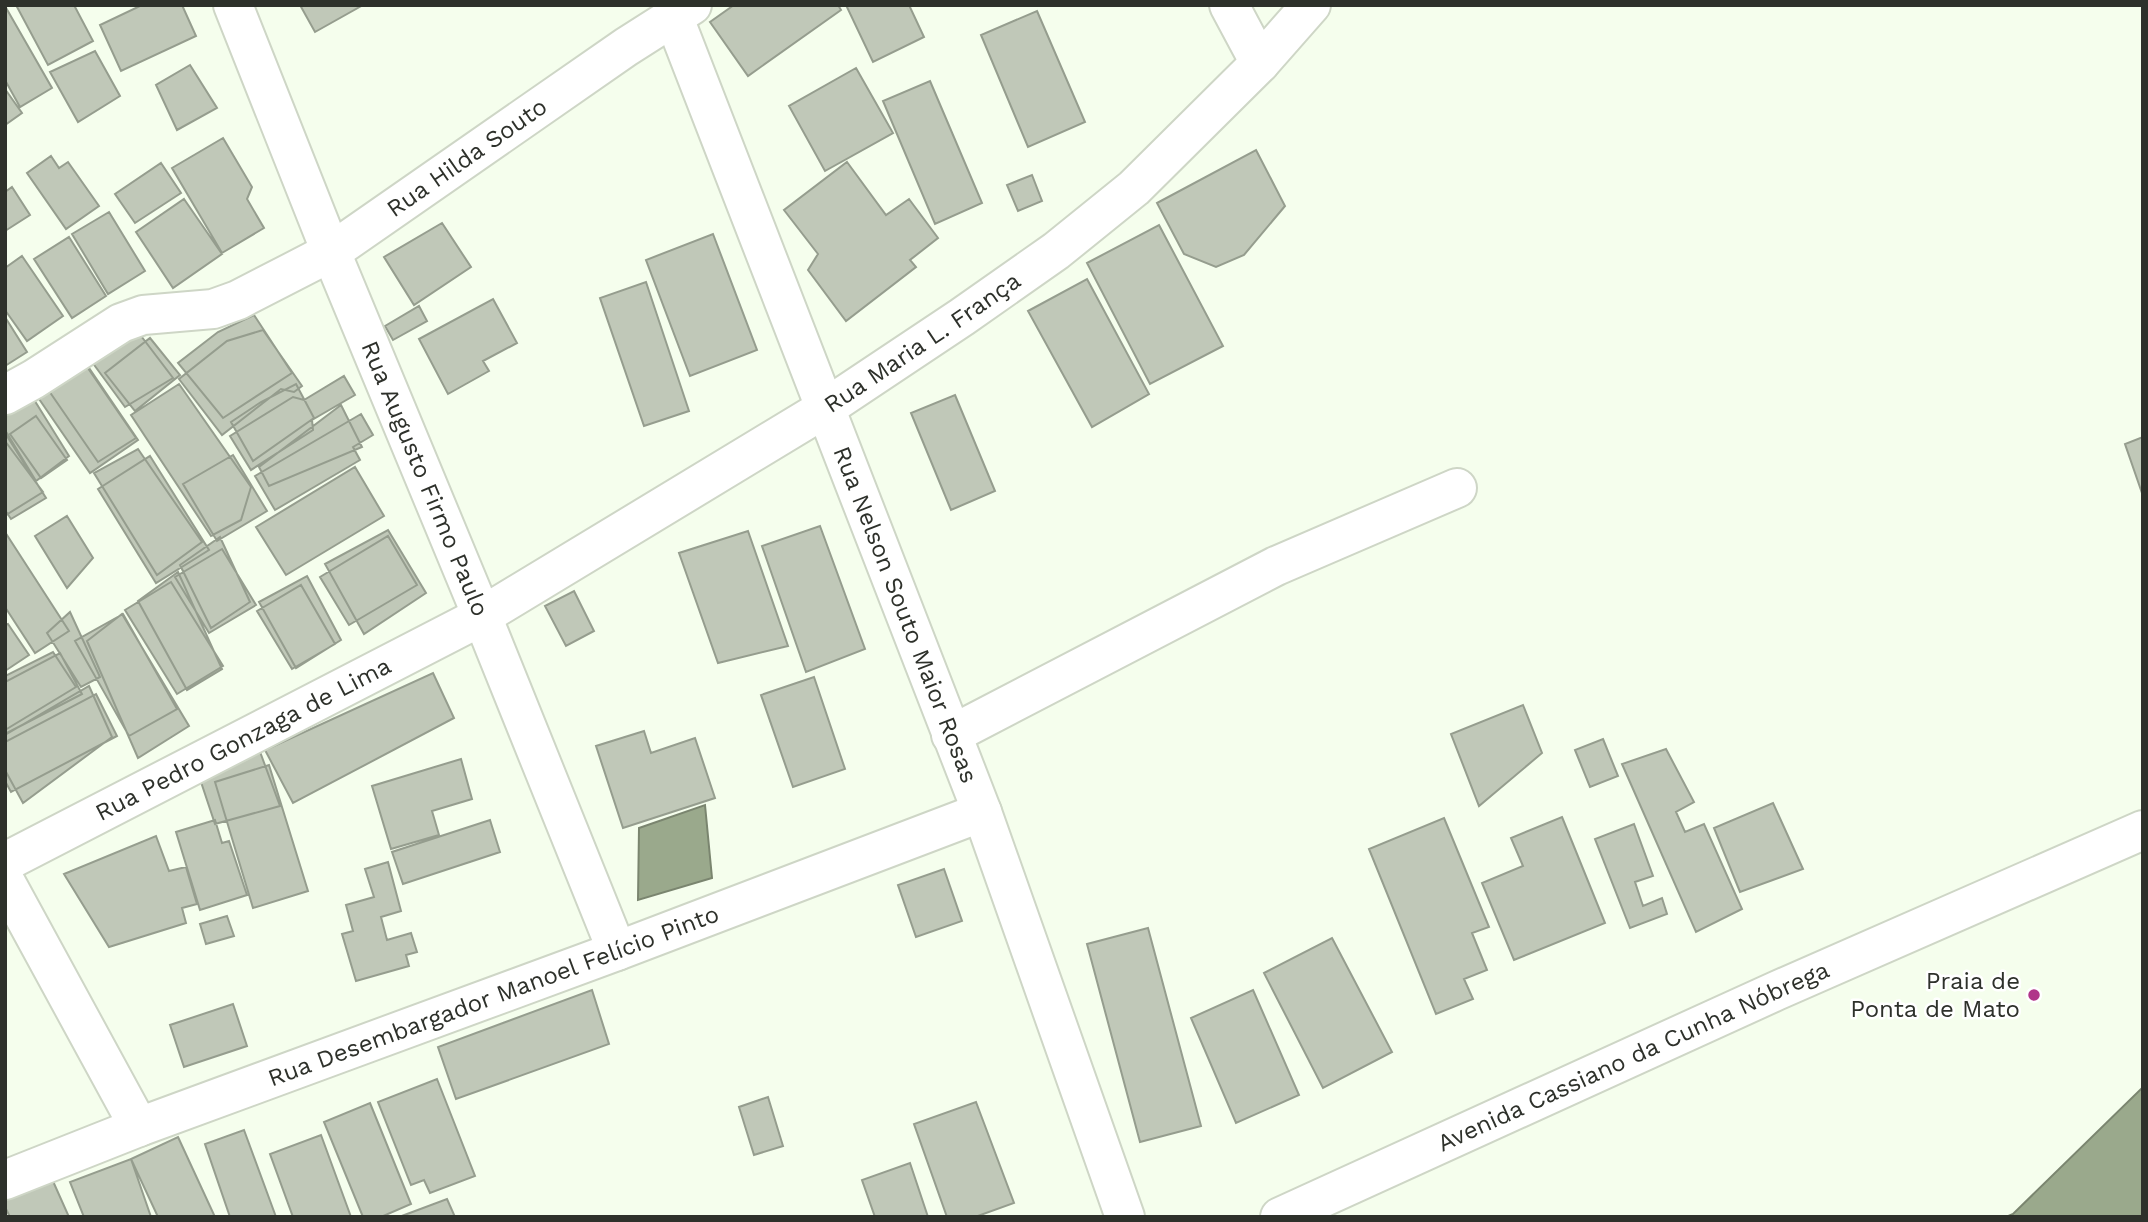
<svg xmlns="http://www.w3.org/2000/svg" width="2148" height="1222" font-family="'Work Sans',sans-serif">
<rect width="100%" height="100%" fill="#f5feed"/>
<!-- water -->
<path fill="#9aa98c" stroke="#7a856f" stroke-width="2" d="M705,805l7,73 -74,22 1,-72z
M2143,1087v130h-137l7,-3z"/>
<!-- building -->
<path fill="#c0c8b8" stroke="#959d8e" stroke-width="2" d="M16,5h58l19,36 -45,24z
M142,5h40l14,31 -75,35 -21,-46z
M300,5h63l-48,27z
M734,5h104l3,5 -93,66 -38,-54z
M846,5h63l15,32 -51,25z
M5,6l47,82 -32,19 -15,-27z
M1037,11l48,111 -57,25 -47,-112z
M95,51l25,45 -42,26 -28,-50z
M190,65l27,43 -40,22 -21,-45z
M856,68l37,65 -68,38 -36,-65z
M930,81l52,122 -47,21 -52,-123z
M5,89l17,24 -17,12z
M223,138l29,49 -5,12 17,29 -42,25 -50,-85z
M1256,150l29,56 -41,49 -28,12 -32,-13 -27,-51z
M51,156l8,12 9,-6 31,44 -33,23 -39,-56z
M847,162l39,53 23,-16 29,39 -28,22 6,7 -70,54 -38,-51 10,-16 -34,-44z
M161,163l20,30 -46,30 -20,-29z
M1032,175l10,26 -24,10 -11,-26z
M12,187l18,28 -25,16v-39z
M184,199l38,55 -49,34 -37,-56z
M109,212l36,59 -37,23 -36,-60z
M442,223l29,44 -57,38 -30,-48z
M1159,225l64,121 -73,38 -63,-121z
M713,234l44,116 -67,26 -44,-116z
M69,237l37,59 -34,22 -38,-59z
M22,256l41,60 -36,25 -22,-31v-42z
M1087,279l62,115 -57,33 -64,-116z
M646,282l43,129 -45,15 -44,-128z
M493,299l24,44 -34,18 6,10 -41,23 -29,-55z
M419,306l8,15 -34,19 -8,-14z
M254,315l38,58 -69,45 -45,-55 40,-31z
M5,317l22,35 -22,14z
M135,328l38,50 -48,29 -33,-45z
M263,330l39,56 -8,6 -13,-3 -59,46 -43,-56 48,-38z
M150,338l30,37 -45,36 -30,-38z
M83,361l53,77 -38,24 -51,-74z
M85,362l53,78 -48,33 -53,-77z
M344,376l11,19 -43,25 1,10 -62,40 -21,-34 63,-39 11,3z
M179,384l72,103 -10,33 -30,16 -80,-121z
M296,384l18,34 -61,43 -22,-39 30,-20z
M955,395l40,96 -44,19 -40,-97z
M33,398l36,58 -33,25 -31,-51v-17z
M341,405l21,42 -93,39 -10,-19z
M361,414l12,21 -20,12 7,13 -85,50 -20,-34z
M36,416l31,44 -26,18 -31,-44z
M5,433l41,65 -35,21 -6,-9z
M2143,437v59l-18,-52z
M5,441l38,51 -37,23 -1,-1z
M138,449l64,93 -45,33 -63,-102z
M233,455l34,56 -50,30 -34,-57z
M150,456l59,94 -53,33 -58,-94z
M355,467l29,49 -98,59 -30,-48z
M67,516l26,42 -26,30 -32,-52z
M820,526l45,123 -59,23 -44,-126z
M388,530l38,63 -62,41 -39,-70z
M748,531l40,115 -70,17 -39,-110z
M5,532l64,99 -34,22 -30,-46z
M388,536l29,49 -68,40 -29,-48z
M220,537l30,65 -39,26 -31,-63z
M222,549l34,56 -47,28 -34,-56z
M178,572l44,97 -35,21 -49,-89z
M307,576l34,64 -45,28 -37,-66z
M171,582l52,84 -46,28 -52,-84z
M301,585l34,59 -43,25 -35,-58z
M574,591l20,40 -28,15 -21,-40z
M70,612l30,65 -19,10 -34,-54z
M122,614l67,112 -51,32 -51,-117z
M123,614l54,95 -48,27 -54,-95z
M8,624l21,31 -24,16v-46z
M53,652l23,35 -71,43v-54z
M60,653l22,41 -77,40v-52z
M433,673l21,45 -161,85 -28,-53z
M814,677l31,92 -52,18 -32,-92z
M89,686l23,51 -89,66 -18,-33v-35z
M96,694l21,42 -106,56 -6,-11v-39z
M1523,705l19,48 -63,53 -28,-72z
M644,731l7,22 44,-15 20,60 -92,30 -27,-82z
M1603,739l15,37 -28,11 -15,-37z
M259,749l21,57 -65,18 -14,-42z
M1666,749l28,53 -18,10 9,20 19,-8 38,85 -46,23 -74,-168z
M461,759l11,40 -40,12 7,24 -48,14 -19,-63z
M269,765l39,126 -55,17 -38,-126z
M1773,803l30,66 -63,23 -26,-64z
M1562,817l43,106 -91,37 -32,-77 41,-17 -12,-28z
M1444,818l45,109 -17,6 15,37 -23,9 9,20 -37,15 -67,-165z
M215,820l7,23 7,-2 18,54 -47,15 -24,-78z
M490,820l10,32 -97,32 -11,-32z
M1634,824l19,52 -18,6 8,24 19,-8 5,16 -37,14 -35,-89z
M156,836l13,35 17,-4 11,37 -15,4 4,15 -77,24 -45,-73z
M388,862l13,49 -20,6 6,23 24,-7 6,19 -11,3 3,11 -53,15 -14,-47 11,-3 -7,-26 28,-8 -9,-28z
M944,869l18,52 -46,16 -18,-52z
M227,916l7,20 -28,8 -6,-20z
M1148,928l53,198 -61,16 -53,-198z
M1332,938l60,114 -69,36 -59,-115z
M592,990l17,54 -153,55 -18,-52z
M1253,990l46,105 -63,28 -45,-105z
M233,1004l14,42 -63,21 -14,-42z
M437,1079l38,97 -45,17 -6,-13 -13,5 -33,-83z
M768,1097l15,49 -29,9 -15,-48z
M976,1102l38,101 -39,14h-28l-33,-93z
M370,1103l41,101 -30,13h-18l-39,-95z
M244,1130l32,87h-46l-25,-73z
M321,1135l30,82h-58l-23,-63z
M178,1137l37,80h-57l-27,-58z
M131,1159l20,58h-67l-14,-35z
M910,1163l18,54h-53l-13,-37z
M48,1170l21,47h-59l-5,-10v-18z
M447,1199l8,18h-56z"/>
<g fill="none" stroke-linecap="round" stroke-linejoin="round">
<defs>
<g id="minor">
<path id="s1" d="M233,5l98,247 151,364 135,335"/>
<path d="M1229,5l31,58"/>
<path id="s2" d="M674,18l308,794 143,405"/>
<path id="s3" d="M5,395l29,-16 87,-56 22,-8 70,-6 25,-9 93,-48 295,-205 66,-42"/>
<path d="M951,735l325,-169 181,-78"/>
<path id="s4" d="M5,862l477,-246 342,-207 138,-92 94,-66 78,-63 126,-125 51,-58"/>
<path d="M5,881l134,246"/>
<path id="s5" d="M5,1180l134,-53 478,-176 365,-139"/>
<path id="s6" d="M1280,1217l496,-226 367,-161"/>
</g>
</defs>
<!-- minor casing -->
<use href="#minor" stroke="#ced6c6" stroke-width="42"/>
<!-- minor -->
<use href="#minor" stroke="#fff" stroke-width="38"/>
</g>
<!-- markers -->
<circle fill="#b03689" stroke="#fff" stroke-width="2.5" cx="2034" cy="995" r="7"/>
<g text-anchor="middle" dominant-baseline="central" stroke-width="5" stroke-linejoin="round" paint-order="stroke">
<!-- street labels -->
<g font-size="24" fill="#2e312b" stroke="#fff">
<text stroke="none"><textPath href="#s3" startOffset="527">Rua Hilda Souto</textPath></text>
<text stroke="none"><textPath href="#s4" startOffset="1055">Rua Maria L. França</textPath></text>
<text stroke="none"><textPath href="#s1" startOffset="511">Rua Augusto Firmo Paulo</textPath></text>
<text stroke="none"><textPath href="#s2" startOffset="640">Rua Nelson Souto Maior Rosas</textPath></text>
<text stroke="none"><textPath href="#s4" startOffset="268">Rua Pedro Gonzaga de Lima</textPath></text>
<text stroke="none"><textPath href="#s5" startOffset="522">Rua Desembargador Manoel Felício Pinto</textPath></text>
<text stroke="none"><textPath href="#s6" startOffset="388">Avenida Cassiano da Cunha Nóbrega</textPath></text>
</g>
<!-- poi labels -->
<g font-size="24" fill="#2e312b" stroke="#fff" text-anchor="end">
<text x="2020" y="981">Praia de<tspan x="2020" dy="28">Ponta de Mato</tspan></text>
</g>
</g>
<!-- border -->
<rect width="2148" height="1222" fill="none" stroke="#2e312b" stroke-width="14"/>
</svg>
